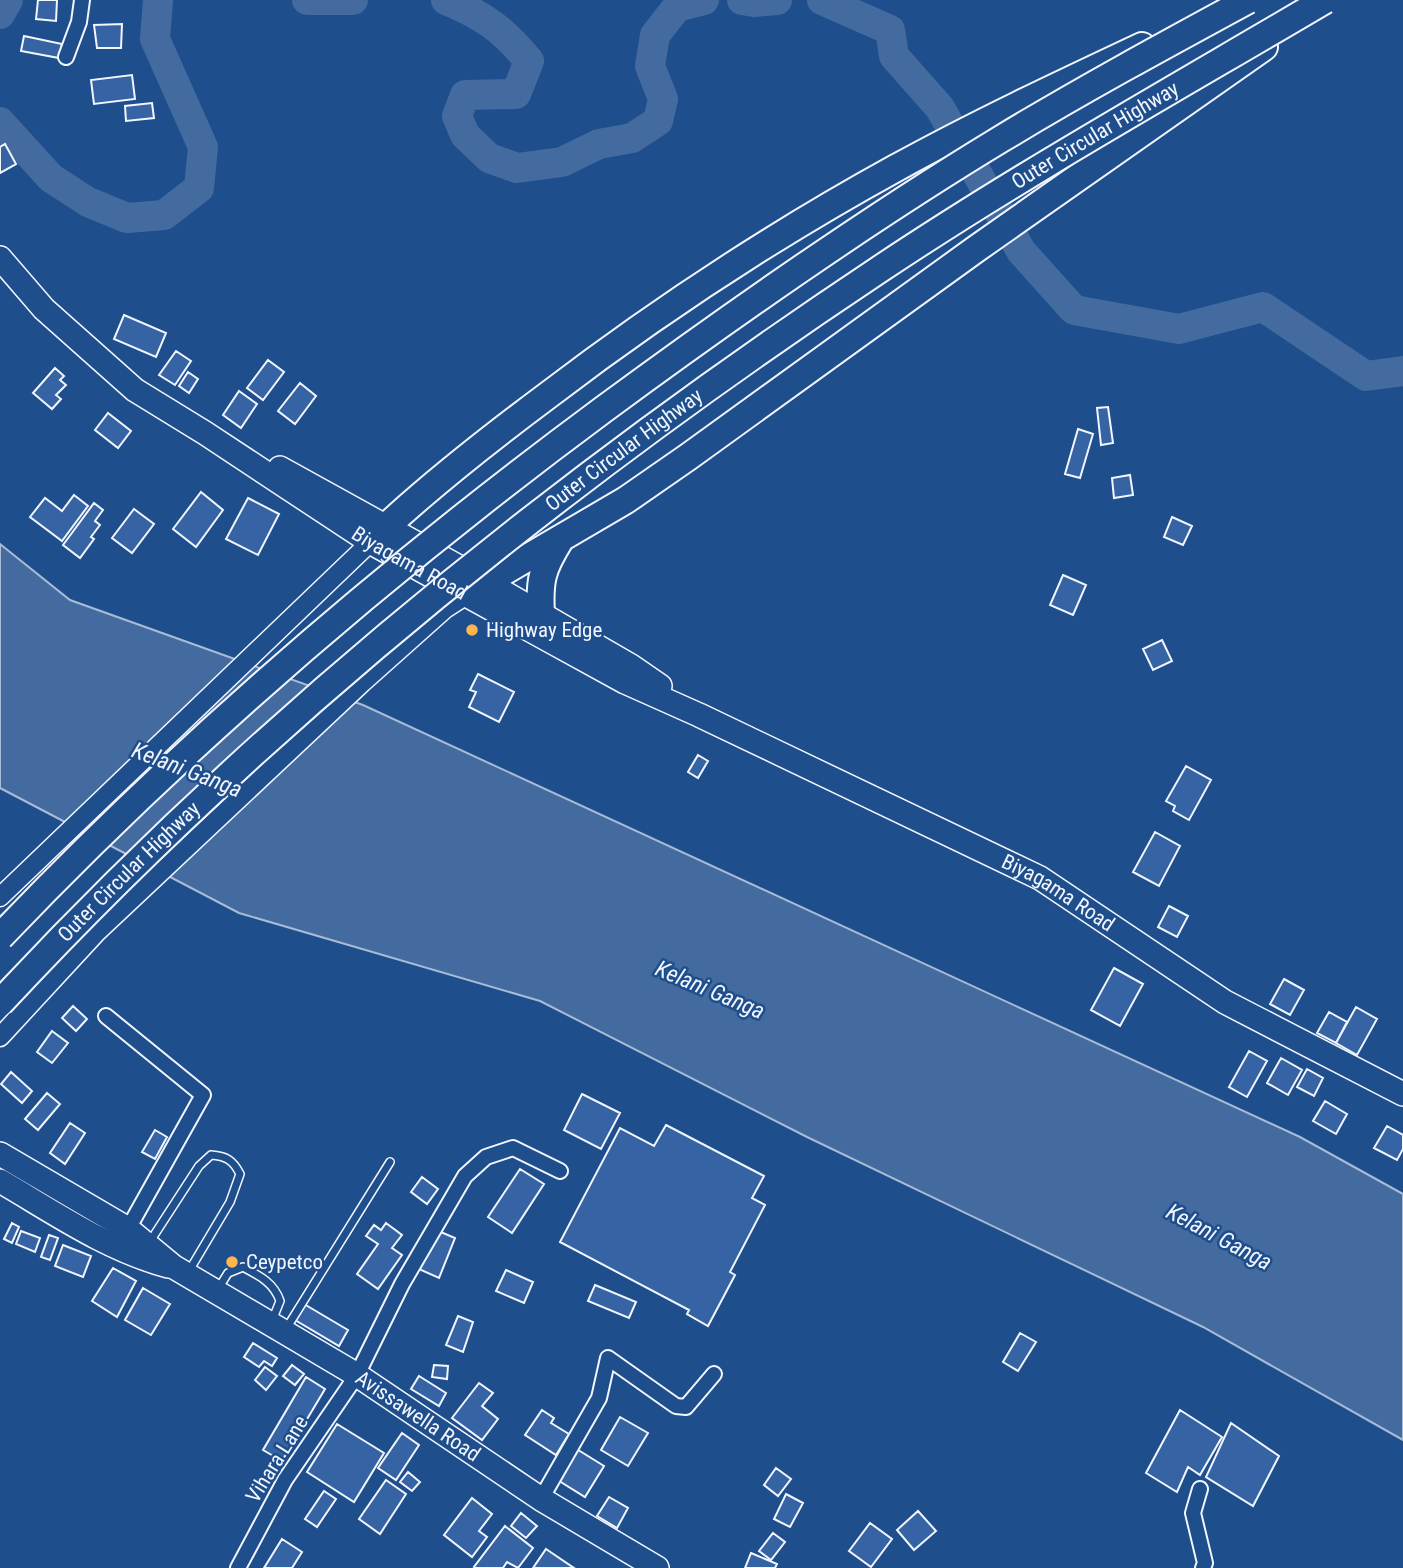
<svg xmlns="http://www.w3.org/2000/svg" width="1403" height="1568" font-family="'Roboto Condensed',sans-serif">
<rect width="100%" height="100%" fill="#1f4e8c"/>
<!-- water -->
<path fill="#446ba0" stroke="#a8bbd7" stroke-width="2" d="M0,544l70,56 293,105 937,432 103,57v246l-200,-113 -396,-190 -267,-136 -301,-88 -239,-125z"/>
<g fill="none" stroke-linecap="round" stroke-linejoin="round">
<!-- river -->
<path stroke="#446ba0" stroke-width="30" d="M307,0h46
M446,0c37,15 58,30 83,61l-13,33 -51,1 -8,21 8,19 24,23 28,10 45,-6 37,-18 33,-6 26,-17 5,-22 -13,-33 5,-31 22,-28 27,-7
M742,0l12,2 23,-2
M822,0l68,30 4,26 46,52 81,143 53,59 105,19 84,-22 103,69 37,-5
M0,14l8,-14
M0,122l51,56 37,24 39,16 37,-3 35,-27 4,-41 -48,-108 3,-39"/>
</g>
<!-- building -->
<path fill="#3563a3" stroke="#f2f6ff" stroke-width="2" d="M38,0h19l-1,21 -20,-2z
M122,24l-1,24h-24l-3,-23z
M24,36l38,8 -3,14 -38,-7z
M132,75l3,24 -41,5 -3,-24z
M152,103l2,15 -28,3 -1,-15z
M5,144l11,20 -16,9v-26z
M124,315l42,18 -10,24 -42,-18z
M176,351l15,10 -16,24 -16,-10z
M268,360l16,12 -21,28 -16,-12z
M55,368l9,8 -4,4 6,5 -10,10 5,4 -9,10 -19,-16z
M188,372l10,7 -9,14 -10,-7z
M300,383l16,13 -21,28 -17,-13z
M239,391l18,13 -16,24 -18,-13z
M1108,407l5,36 -12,2 -4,-37z
M108,413l23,18 -13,17 -23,-18z
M1078,429l15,5 -13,44 -15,-4z
M1130,475l3,20 -19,3 -2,-20z
M201,492l22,18 -27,37 -23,-18z
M74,495l14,11 -26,35 -32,-24 15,-19 17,13z
M248,498l31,16 -21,41 -32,-16z
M94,503l9,7 -8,11 5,4 -9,12 3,2 -14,19 -17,-13z
M134,509l20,15 -22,29 -20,-15z
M1172,517l20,9 -9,19 -19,-8z
M1063,575l23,10 -13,30 -23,-10z
M1162,640l10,21 -19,9 -10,-21z
M478,674l36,18 -15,30 -30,-15 7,-15 -6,-2z
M698,755l10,6 -10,17 -10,-6z
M1186,766l25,14 -22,40 -16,-9 2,-5 -9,-5z
M1155,832l25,14 -21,40 -26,-14z
M1169,906l19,10 -11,21 -19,-10z
M1114,968l29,16 -23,42 -29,-16z
M1284,979l20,11 -14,25 -20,-11z
M73,1006l14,13 -11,12 -14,-13z
M1356,1007l21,12 -20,36 -21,-12z
M1329,1012l18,10 -11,21 -19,-10z
M52,1031l16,12 -16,20 -15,-11z
M1249,1051l18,10 -20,36 -18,-10z
M1281,1058l21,12 -14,25 -21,-12z
M1307,1069l16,9 -9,18 -17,-9z
M11,1072l21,19 -10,12 -21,-19z
M47,1093l13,11 -22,26 -13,-11z
M582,1094l38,19 -19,36 -37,-19z
M1325,1101l22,13 -11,20 -23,-13z
M70,1123l15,10 -20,31 -15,-11z
M666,1125l98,51 -12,22 13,7 -35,67 5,3 -27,51 -21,-12 2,-4 -129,-68 60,-114 34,18z
M1387,1126l16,9v14l-6,11 -23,-12z
M155,1130l12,7 -12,22 -13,-7z
M520,1169l24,15 -32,49 -24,-16z
M422,1177l16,12 -11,15 -16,-12z
M12,1223l7,4 -7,16 -8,-4z
M386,1223l16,12 -10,13 10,7 -24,34 -21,-15 21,-30 -12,-8 8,-11 7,5z
M436,1230l19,8 -16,40 -20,-9z
M21,1231l19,7 -5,14 -19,-8z
M49,1235l9,3 -8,22 -9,-3z
M63,1245l28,11 -8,21 -28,-11z
M113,1268l23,13 -19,36 -25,-16z
M506,1270l27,12 -9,21 -28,-12z
M595,1285l41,17 -7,16 -41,-17z
M143,1288l27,16 -19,31 -26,-15z
M304,1304l44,26 -9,16 -44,-26z
M458,1316l15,6 -10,30 -17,-7z
M1020,1333l16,9 -18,29 -15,-9z
M253,1343l24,15 -5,8 -8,-5 -5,6 -15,-10z
M292,1365l12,9 -9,11 -12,-9z
M434,1365l14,1 -1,13 -15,-2z
M265,1367l12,9 -11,14 -11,-10z
M419,1376l27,17 -7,13 -28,-17z
M306,1377l19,12 -43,72 -19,-11z
M479,1383l14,10 -11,13 16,13 -16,21 -30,-22z
M542,1410l12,8 -3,5 18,11 -13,21 -31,-20z
M1180,1410l42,27 -22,38 -12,-8 -11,25 -31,-19z
M620,1417l28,16 -20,33 -27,-16z
M1231,1423l48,33 -26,50 -47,-29z
M337,1424l47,29 -30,49 -47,-30z
M402,1433l17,12 -23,35 -18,-12z
M575,1448l29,18 -19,31 -29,-18z
M776,1468l15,11 -13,17 -14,-11z
M408,1472l12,10 -8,9 -12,-9z
M386,1480l20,14 -26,40 -21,-15z
M324,1491l12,8 -19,28 -12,-8z
M786,1494l17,9 -13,24 -16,-8z
M609,1497l19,11 -11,20 -20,-12z
M472,1498l20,16 -13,17 8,6 -15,20 -28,-22z
M918,1511l18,20 -22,19 -17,-20z
M521,1513l16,13 -11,12 -15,-12z
M870,1523l22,16 -21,28 -22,-16z
M505,1526l28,22 -15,20 -11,-6 -4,6h-27l-2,-1z
M773,1533l12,9 -14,18 -12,-9z
M282,1539l20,13 -10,16h-28z
M546,1549l28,19h-41z
M751,1553l26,11 -2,4h-30z"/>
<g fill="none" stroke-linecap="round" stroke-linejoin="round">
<defs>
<path id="service" d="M149,1243l50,-77 12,-11c15,1 22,5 29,19l-10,28 -41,69
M218,1289l10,-16 15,-6c17,9 31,16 37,34l-8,20
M286,1329l104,-167"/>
<path id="minor" d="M66,57l13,-35 3,-22
M106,1016l97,79 -75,134
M1200,1489l-7,24 12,50 -2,5
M541,1499l58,-101 9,-40 68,48 10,1 28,-33
M238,1568l47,-88 72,-105 45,-91 63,-108 21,-19 27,-9 47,23"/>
<path id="tertiary" d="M0,897l379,-363
M0,1037l97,-105 265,-249 83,-74 31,-20"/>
<g id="primary">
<path id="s1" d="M0,258l44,51 91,81 70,43 165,109 255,140 74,33 341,163 185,124 178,92"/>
<path d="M280,468l206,114 145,84 29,20"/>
<path id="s2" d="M0,1154l128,75 46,38 183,108 184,124 116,69"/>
<path d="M0,1181c55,32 106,68 168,85"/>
</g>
<path id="motorway" d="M387,526c51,-47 105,-89 160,-130 110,-84 227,-161 349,-228 80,-44 163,-83 246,-122
M486,582l140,-82 62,-43 288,-208 288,-202
M541,614c-2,-34 1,-45 19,-74"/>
</defs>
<!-- service casing -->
<use href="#service" stroke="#f2f6ff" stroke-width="10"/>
<!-- minor casing -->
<use href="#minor" stroke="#f2f6ff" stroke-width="18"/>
<!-- tertiary casing -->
<use href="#tertiary" stroke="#f2f6ff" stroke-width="21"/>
<!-- primary casing -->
<use href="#primary" stroke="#f2f6ff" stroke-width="26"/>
<!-- motorway casing -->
<use href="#motorway" stroke="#f2f6ff" stroke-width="30"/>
<!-- service -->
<use href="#service" stroke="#1f4e8c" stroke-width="7"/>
<!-- minor -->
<use href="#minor" stroke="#1f4e8c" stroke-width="14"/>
<!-- tertiary -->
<use href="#tertiary" stroke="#1f4e8c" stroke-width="18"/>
<!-- primary -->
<use href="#primary" stroke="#1f4e8c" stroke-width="23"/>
<!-- motorway -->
<use href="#motorway" stroke="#1f4e8c" stroke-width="26"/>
<defs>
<g id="motorway-bridge">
<path d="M0,937c185,-194 388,-368 604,-528 129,-95 260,-187 397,-270 81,-49 164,-94 247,-139"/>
<path id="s3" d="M0,1003c261,-281 561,-522 880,-734 144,-96 296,-181 445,-269"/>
</g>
</defs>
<!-- motorway-bridge casing -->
<use href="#motorway-bridge" stroke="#f2f6ff" stroke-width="30" stroke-linecap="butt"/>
<!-- motorway-bridge -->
<use href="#motorway-bridge" stroke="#1f4e8c" stroke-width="26"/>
</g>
<!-- markers -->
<g fill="#ffb74d" stroke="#1f4e8c" stroke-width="2.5">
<circle cx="472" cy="630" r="7"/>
<circle cx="232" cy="1262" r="7"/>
</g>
<g text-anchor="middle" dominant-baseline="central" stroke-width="5" stroke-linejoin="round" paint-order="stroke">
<!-- street labels -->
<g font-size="21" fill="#f2f6ff" stroke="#1f4e8c">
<text stroke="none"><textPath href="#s3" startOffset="1402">Outer Circular Highway</textPath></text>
<text stroke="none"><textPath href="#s3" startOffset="835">Outer Circular Highway</textPath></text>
<text stroke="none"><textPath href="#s1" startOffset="514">Biyagama Road</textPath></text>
<text stroke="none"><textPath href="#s3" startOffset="184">Outer Circular Highway</textPath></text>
<text stroke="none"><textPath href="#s1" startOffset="1242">Biyagama Road</textPath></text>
<text stroke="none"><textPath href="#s2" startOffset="494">Avissawella Road</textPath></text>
<text transform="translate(277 1459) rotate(-58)">Vihara Lane</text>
</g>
<!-- poi labels -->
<g font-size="21" fill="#f2f6ff" stroke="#1f4e8c" text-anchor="start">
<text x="486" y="630">Highway Edge</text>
<text x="246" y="1262">Ceypetco</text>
</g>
<!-- water labels -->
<g font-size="23" font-style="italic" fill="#f2f6ff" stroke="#1f4e8c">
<text transform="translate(187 770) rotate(21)">Kelani Ganga</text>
<text transform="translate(710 990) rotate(23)">Kelani Ganga</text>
<text transform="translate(1219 1237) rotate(28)">Kelani Ganga</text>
</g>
</g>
</svg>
